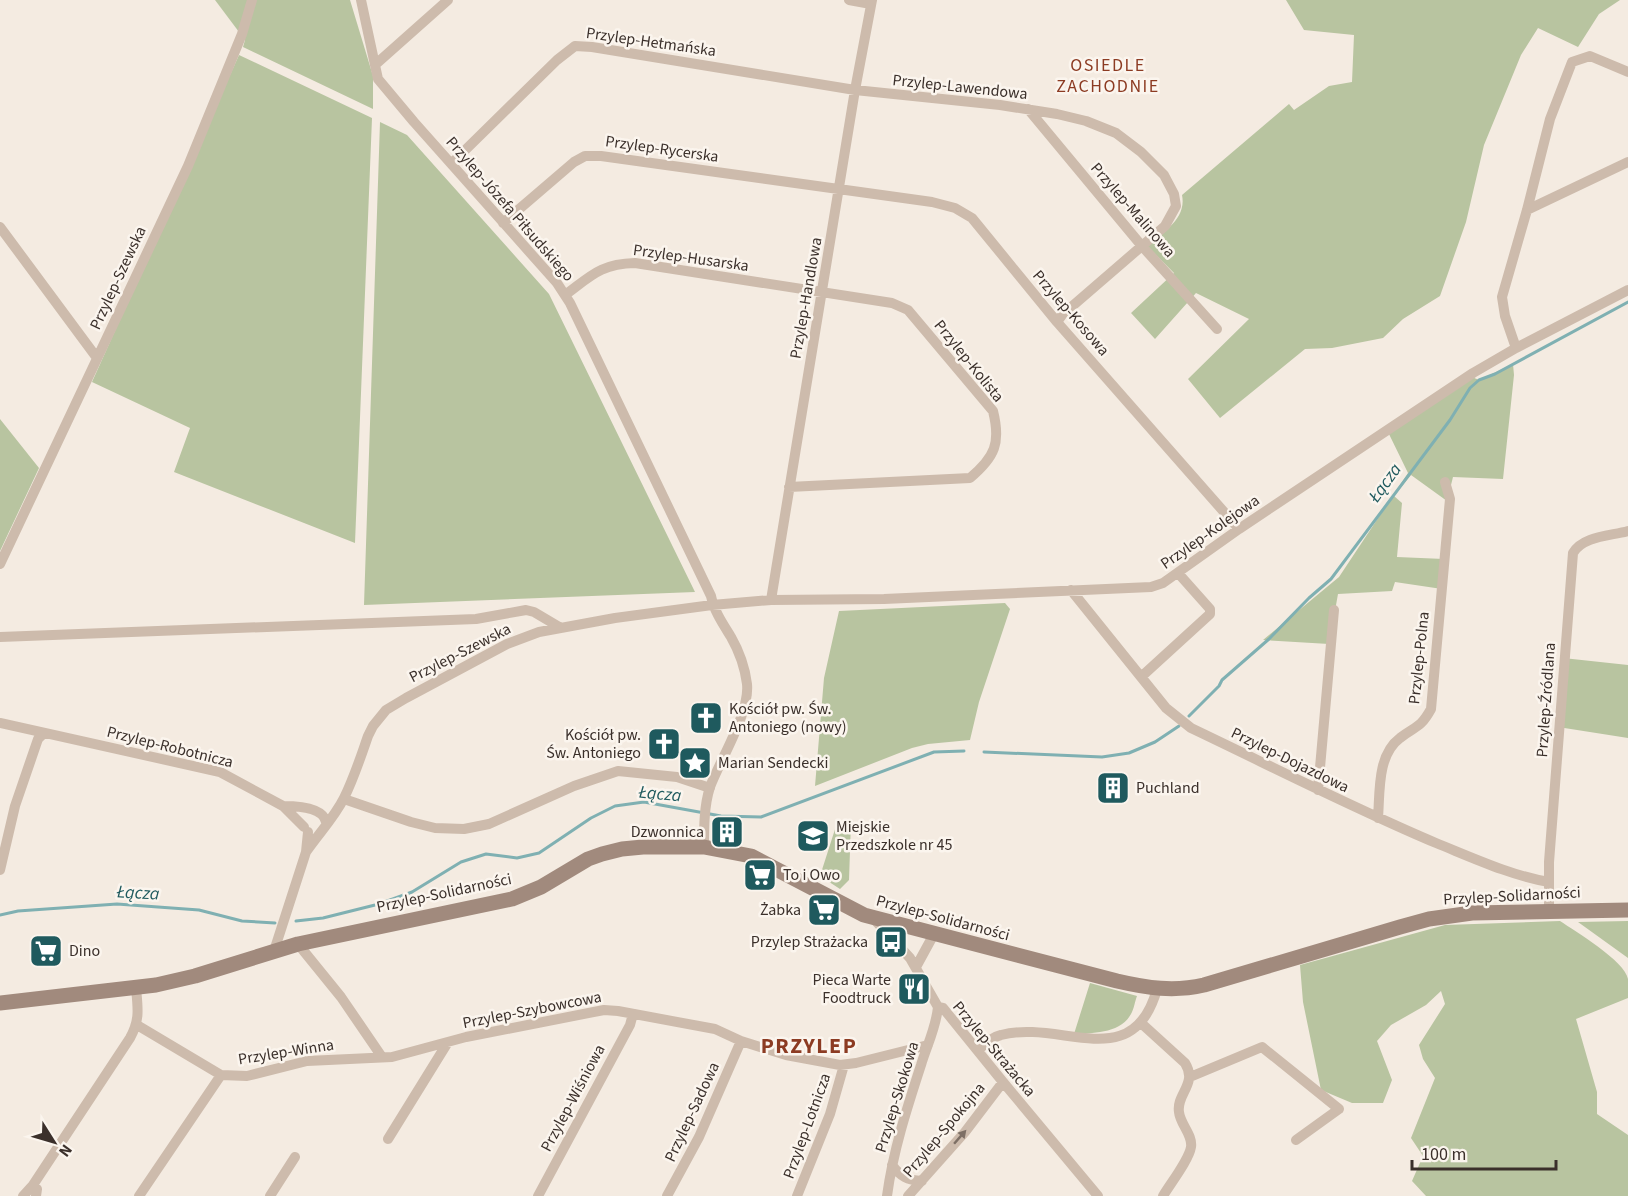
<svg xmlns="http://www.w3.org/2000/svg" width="1628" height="1196" font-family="'Source Sans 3',sans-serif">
<rect width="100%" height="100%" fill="#f4ebe1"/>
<!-- green -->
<path fill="#b8c4a0" d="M215,0h135l23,76v33l-130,-62 2,-7z
M1286,0h334l-21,14 -21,33 -40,-19 -17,27 -37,90 -18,77 -26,74 -37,23 -20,19 -51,10 -27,1 -85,69 -32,-39 61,-60 -53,-26 -41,46 -24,-26 43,-40 -27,-27c15,-13 40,-27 35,-51l107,-91 5,6 35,-24 23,-4 2,-47 -50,-5z
M239,55l133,63 -17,425 -181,-71 16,-44 -98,-46z
M380,122l27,13 142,159 146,298 -331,13z
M1513,364l1,11 -11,104 -50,-2 -6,24 -36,-26 -17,21 8,7 -5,54 47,2 -2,30 -47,-7 -3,9 -54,3 -9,50 -66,-4 76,-63 69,-104 -20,-41 84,-55 7,3z
M0,419l39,49 -39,83z
M1005,603l5,6 -31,93 -9,38 -42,4 -16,4 -97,38 9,-108 15,-67z
M1563,658l65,7v73l-70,-11z
M851,821l-2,59 -9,9 -20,-13 17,-53z
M1560,921c15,10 65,40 68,58 0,6 0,13 0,19l-52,21 21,73v22l31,21v61h-202l-14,-15 11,-25 -12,-18 24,-60 -12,-19 -4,-14 26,-41 -4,-13 -15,14 -35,20 -14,16 15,39 -9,23h-31l-31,-13 -18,-88 -3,-37 145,-40z
M1628,921v37l-50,-36z
M1090,983l47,13c-2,5 -3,13 -6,18 -11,20 -39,19 -57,20z"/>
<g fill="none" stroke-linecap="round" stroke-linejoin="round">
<!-- stream -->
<path stroke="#7fb0b2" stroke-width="3" d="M1189,716l30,-30 3,-6 47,-41 40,-41 22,-19 119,-159 20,-32 9,-8 16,-6 133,-72
M984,752l118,5 27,-4 26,-11 24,-16
M0,915l18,-4 99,-7 82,6 43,11 33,2
M296,921l27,-3 56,-14 33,-12 49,-30 25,-8 31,4 22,-5 52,-35 24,-12 29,-4 77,14 40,1 173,-65 30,-1"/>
<!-- minor -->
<path stroke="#cdbbac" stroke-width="10" d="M361,0l17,79 36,43 143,161 13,20 141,293c3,15 12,28 20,41 8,14 14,31 16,47 3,29 -27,76 -37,103 -6,19 -6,40 -6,60
M849,0l22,4
M376,64l72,-64
M1028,109l113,136 76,84
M452,163l105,-103 18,-14 17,1 263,43 145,15 57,9 29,7 30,12 25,19 23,23 10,19 2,12 -11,20 -103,89 -5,7
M1527,210l101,-48
M503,223l71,-61 11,-6h16l331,46 23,6 17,10 85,104 182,207
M0,227l97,131
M565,295c26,-19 35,-31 70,-32l257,40 16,7 85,101c8,32 2,46 -23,67l-181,9
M1516,348l-11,-32 -3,-19 25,-87 23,-91 22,-57 18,-6 38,16
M0,564l188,-398 54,-132 10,-34
M1071,590l95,118 25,20c82,39 162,80 245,115 35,14 76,33 113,39
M771,600l84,-510 17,-90
M0,637l476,-18 50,-9 8,2 27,16
M1141,677l69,-63v-5l-32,-36
M0,723l220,49 63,34 21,21
M1318,790l16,-180
M344,799l67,23 24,6 29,1 25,-5 85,-38 44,-15 59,6 33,11
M283,806c14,0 40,1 43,16
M1378,818c2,-26 -1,-63 22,-80 15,-12 20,-9 31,-29l19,-210 -5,-17
M306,852c13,-19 28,-34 38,-54 10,-20 17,-42 24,-62l5,-10 13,-16 20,-12 101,-54 32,-12 76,-14 97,-13 59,-5 113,-1 267,-12 12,-4 76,-54 234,-156 43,-25 112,-58
M0,870l15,-64 23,-67 5,-5
M1549,911v-49l24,-309c10,-17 37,-17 55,-22
M873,918l37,40 28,49 5,1 60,74 95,114
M298,944l43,53 41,60
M274,951l32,-99 2,-20
M916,967l18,-33
M1141,1023l44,40c13,21 -9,31 -6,49 1,12 14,23 12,35 -2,13 -21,37 -28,49
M137,1025l84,50 26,1 60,-15 85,-4 74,-20 138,-27 14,1 97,18 26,12 45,14 54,10 16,-2 72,-18
M978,1050c7,-6 14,-13 23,-15 60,-16 132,41 156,-46
M1190,1077l72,-30 77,62 -43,31
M388,1139l60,-97
M892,1165c9,12 15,15 30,16
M33,1185l4,4 -1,7
M23,1196l10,-11 97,-147c10,-18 8,-29 6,-50
M139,1196l82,-121
M270,1196l25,-39
M538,1196l92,-171 3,-11
M667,1196l32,-59 42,-96
M797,1196l33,-82 14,-49
M887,1196c6,-45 20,-88 34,-131 6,-20 15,-37 17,-58
M908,1196l57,-64 38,-50"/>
<!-- secondary -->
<path stroke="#a18a7d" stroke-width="15" d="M0,1003l156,-18 39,-9 103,-32 214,-45 29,-12 47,-28 14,-5 20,-5 21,-2h61l47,9 113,59 253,66c30,7 57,11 87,4l196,-58 29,-8 43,-6 156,-3"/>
</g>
<!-- one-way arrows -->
<defs><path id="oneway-solid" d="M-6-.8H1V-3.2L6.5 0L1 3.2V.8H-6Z" transform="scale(1.5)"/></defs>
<use fill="#7d6f65" href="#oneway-solid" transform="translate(960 1137) rotate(-49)"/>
<!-- icons -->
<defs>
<symbol id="church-square" viewBox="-11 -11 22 22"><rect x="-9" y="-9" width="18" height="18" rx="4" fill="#1f5a5e" stroke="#fbf5ee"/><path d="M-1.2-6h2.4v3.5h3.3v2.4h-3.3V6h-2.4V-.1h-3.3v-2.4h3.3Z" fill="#fff"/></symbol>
<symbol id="sight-square" viewBox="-11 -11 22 22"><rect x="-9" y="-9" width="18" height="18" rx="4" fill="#1f5a5e" stroke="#fbf5ee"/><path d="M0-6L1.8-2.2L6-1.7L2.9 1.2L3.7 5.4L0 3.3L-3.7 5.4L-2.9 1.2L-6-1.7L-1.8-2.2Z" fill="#fff"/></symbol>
<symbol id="building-square" viewBox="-11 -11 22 22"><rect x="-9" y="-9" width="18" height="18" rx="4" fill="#1f5a5e" stroke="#fbf5ee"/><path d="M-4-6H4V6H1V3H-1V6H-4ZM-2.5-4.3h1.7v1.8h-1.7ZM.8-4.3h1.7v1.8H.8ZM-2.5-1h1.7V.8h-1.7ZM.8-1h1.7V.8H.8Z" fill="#fff"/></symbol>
<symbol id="school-square" viewBox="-11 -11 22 22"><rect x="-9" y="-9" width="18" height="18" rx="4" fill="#1f5a5e" stroke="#fbf5ee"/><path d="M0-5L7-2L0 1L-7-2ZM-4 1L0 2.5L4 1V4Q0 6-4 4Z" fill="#fff"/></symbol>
<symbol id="supermarket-square" viewBox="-11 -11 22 22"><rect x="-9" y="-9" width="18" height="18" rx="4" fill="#1f5a5e" stroke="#fbf5ee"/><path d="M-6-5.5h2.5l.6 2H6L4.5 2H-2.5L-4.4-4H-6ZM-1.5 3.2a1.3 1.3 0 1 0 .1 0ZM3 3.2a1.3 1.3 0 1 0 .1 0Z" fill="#fff"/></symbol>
<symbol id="bus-square" viewBox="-11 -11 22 22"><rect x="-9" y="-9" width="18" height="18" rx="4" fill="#1f5a5e" stroke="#fbf5ee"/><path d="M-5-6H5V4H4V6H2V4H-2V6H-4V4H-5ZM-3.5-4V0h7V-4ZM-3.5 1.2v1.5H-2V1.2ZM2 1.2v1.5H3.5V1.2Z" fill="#fff"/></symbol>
<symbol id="restaurant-square" viewBox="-11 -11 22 22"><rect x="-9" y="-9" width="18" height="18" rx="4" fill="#1f5a5e" stroke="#fbf5ee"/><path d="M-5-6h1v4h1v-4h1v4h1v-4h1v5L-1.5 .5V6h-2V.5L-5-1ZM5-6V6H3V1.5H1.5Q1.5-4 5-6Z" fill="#fff"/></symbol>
</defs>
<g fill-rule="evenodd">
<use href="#church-square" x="687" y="699" width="38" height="38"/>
<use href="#church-square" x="645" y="725" width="38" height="38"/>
<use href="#sight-square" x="676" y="744" width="38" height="38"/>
<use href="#building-square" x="1094" y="769" width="38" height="38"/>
<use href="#building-square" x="708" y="813" width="38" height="38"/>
<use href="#school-square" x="794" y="817" width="38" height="38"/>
<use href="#supermarket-square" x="741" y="856" width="38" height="38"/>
<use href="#supermarket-square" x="805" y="891" width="38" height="38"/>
<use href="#bus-square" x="872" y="923" width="38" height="38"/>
<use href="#supermarket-square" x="27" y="932" width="38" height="38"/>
<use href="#restaurant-square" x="895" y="970" width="38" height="38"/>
</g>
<g text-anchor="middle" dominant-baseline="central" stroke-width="5" stroke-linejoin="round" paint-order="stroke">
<!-- street labels -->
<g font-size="16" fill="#3b302b" stroke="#fbf5ee">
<text transform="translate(651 42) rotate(8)">Przylep-Hetmańska</text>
<text transform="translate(960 87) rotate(6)">Przylep-Lawendowa</text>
<text transform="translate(662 149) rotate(8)">Przylep-Rycerska</text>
<text transform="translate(510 209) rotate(49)">Przylep-Józefa Piłsudskiego</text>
<text transform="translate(1133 210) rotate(49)">Przylep-Malinowa</text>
<text transform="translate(691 258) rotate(8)">Przylep-Husarska</text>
<text transform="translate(118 278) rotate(-65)">Przylep-Szewska</text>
<text transform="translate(806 298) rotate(-80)">Przylep-Handlowa</text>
<text transform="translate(1071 313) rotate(49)">Przylep-Kosowa</text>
<text transform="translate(969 361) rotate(51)">Przylep-Kolista</text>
<text transform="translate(1210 532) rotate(-35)">Przylep-Kolejowa</text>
<text transform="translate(460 653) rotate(-27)">Przylep-Szewska</text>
<text transform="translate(1419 658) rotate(-84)">Przylep-Polna</text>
<text transform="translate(1546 700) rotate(-86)">Przylep-Źródlana</text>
<text transform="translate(170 747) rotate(14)">Przylep-Robotnicza</text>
<text transform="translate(1290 760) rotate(26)">Przylep-Dojazdowa</text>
<text transform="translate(444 893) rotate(-12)">Przylep-Solidarności</text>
<text transform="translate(1512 896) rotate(-3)">Przylep-Solidarności</text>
<text transform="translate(943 918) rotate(15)">Przylep-Solidarności</text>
<text transform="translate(532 1010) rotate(-11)">Przylep-Szybowcowa</text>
<text transform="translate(994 1049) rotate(50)">Przylep-Strażacka</text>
<text transform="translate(286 1052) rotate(-9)">Przylep-Winna</text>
<text transform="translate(897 1097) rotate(-73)">Przylep-Skokowa</text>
<text transform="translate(573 1098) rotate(-62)">Przylep-Wiśniowa</text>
<text transform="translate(692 1112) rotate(-65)">Przylep-Sadowa</text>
<text transform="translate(807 1126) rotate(-70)">Przylep-Lotnicza</text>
<text transform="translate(944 1130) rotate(-50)">Przylep-Spokojna</text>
</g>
<!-- poi labels -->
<g font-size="16" fill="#3b302b" stroke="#fbf5ee" text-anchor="start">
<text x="729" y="709">Kościół pw. Św.<tspan x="729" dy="18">Antoniego (nowy)</tspan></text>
<text x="641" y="735" text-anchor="end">Kościół pw.<tspan x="641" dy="18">Św. Antoniego</tspan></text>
<text x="718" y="763">Marian Sendecki</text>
<text x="1136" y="788">Puchland</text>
<text x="836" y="827">Miejskie<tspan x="836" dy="18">Przedszkole nr 45</tspan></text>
<text x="704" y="832" text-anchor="end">Dzwonnica</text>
<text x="783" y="875">To i Owo</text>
<text x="801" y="910" text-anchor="end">Żabka</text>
<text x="868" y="942" text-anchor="end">Przylep Strażacka</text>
<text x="69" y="951">Dino</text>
<text x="891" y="980" text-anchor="end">Pieca Warte<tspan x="891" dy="18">Foodtruck</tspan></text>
</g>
<!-- neighbourhood labels -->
<g font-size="18" letter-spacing="1.5" fill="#8c3b22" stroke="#fbf5ee">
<text x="1108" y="65">OSIEDLE<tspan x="1108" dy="21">ZACHODNIE</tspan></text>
</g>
<!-- water labels -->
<g font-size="18" font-style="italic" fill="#1f5a5e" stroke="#fbf5ee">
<text transform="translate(1385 483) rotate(-54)">Łącza</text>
<text transform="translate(660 794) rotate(5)">Łącza</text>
<text transform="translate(138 893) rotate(3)">Łącza</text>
</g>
<!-- district labels -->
<g font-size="22" font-weight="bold" letter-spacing="1.5" fill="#8c3b22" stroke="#fbf5ee">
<text x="809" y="1046">PRZYLEP</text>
</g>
</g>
<!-- north arrow -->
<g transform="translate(54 1142) rotate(127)" stroke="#fbf5ee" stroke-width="4.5" paint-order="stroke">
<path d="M0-4.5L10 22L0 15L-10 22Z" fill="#3b302b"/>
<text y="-9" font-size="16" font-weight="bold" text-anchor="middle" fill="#3b302b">N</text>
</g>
<!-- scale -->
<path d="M1412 1160v9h144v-9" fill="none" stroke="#3b302b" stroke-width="3"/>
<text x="1421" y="1160" font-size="18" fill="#3b302b" stroke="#fbf5ee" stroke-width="4.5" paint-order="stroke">100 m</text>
</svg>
